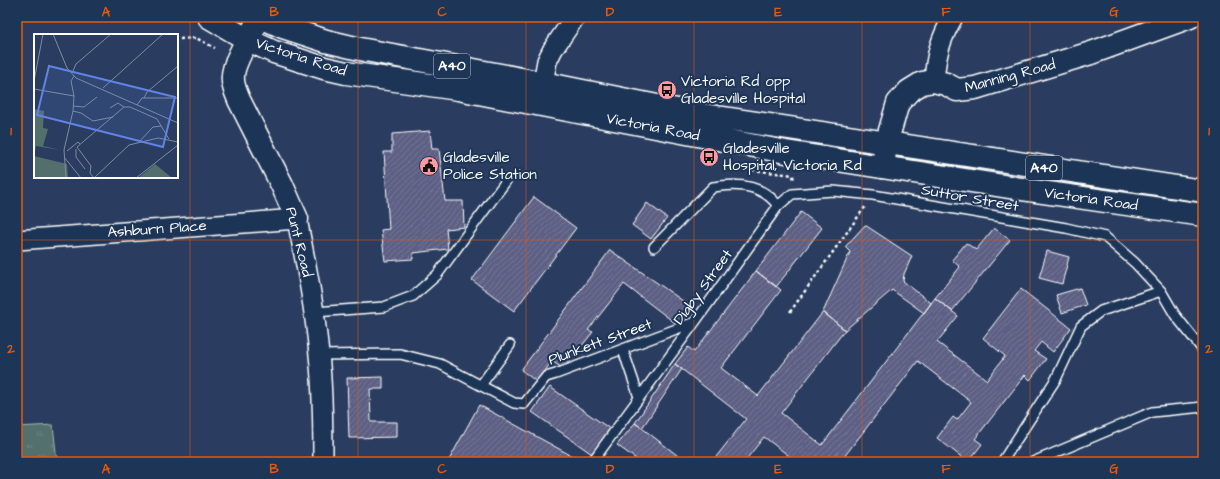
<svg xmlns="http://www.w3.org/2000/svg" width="1220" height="479" font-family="'Architects Daughter',sans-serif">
<defs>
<pattern id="park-tufts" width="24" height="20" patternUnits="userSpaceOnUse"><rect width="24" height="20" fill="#536f6d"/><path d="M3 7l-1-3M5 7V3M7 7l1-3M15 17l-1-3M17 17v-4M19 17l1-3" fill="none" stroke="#6d8583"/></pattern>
<pattern id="building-hatch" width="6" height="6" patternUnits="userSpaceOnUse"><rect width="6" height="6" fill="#5d5f84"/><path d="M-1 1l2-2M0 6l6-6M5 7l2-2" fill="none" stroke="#757796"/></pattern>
</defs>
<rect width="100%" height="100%" fill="#2a3d60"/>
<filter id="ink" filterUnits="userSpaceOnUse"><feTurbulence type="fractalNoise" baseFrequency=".025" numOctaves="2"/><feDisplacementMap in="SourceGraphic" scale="8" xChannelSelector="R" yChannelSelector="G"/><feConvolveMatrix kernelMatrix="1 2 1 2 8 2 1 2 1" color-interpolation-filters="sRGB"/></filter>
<g filter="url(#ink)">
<!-- park -->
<path fill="url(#park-tufts)" stroke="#a9b7b6" d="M53,425l4,37h-40v-35z"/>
<!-- building -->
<path fill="url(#building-hatch)" stroke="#fff" d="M430,131l2,18h7l6,52h18l1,26 -18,2 2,20 -35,4v6l-28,2 -4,-31 8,-1 -5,-77h8v-18z
M534,197l42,31 -62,83 -42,-31z
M647,203l20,15 -16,21 -19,-14z
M801,212l21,16 -46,59 -20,-16z
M865,225l47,31 -8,18 -1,7 28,22 -7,10 -32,-23 -47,40 -22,-18 27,-60 -5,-5z
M994,228l16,12 -58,71 -17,-13 25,-31 -8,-7 14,-17 10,7z
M610,250l83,58 -14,18 -55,-42 -36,46 5,2 -30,37 -11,-8 -15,21 -16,-12z
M1047,251l22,6 -7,27 -23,-6z
M756,271l25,19 -60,78 37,28 65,-84 22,18 -64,83 41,32 113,-147 23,18 -21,26 50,38 18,-24 -22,-18 38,-49 50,39 -18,24 -12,-10 -7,9 12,8 -16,21 -5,-5 -50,64 7,5 -14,18 -31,-24 16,-21 4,3 14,-18 -53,-41 -78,101h-43l-33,-25 -20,25h-32l34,-43 -71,-55 13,-17 6,5z
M1080,288l6,17 -24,8 -6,-18z
M675,364l7,5 -40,59 -7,-5z
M383,377v12h-13l1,33h26v15l-48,1 -2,-60z
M550,387l60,42 -18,25 -60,-42z
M479,405l104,57h-135z
M635,423l7,5 44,34h-46l-23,-17z"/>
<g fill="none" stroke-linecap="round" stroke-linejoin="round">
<defs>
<path id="service" d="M654,247l59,-60c24,-4 50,-3 65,19
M314,312l70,-5 29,-11 24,-21 69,-94
M623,350l16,47
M319,355l81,-1 40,10 74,39 10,1 22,-27 10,-3 139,-52
M481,385l29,-40
M592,462l103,-140 83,-116 14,-12 41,-3 40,4 193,33 39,9 30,26 26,28 14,24 28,35
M1002,462l54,-83 25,-53 20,-15 60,-20
M1033,462l119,-50 51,-5"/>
<path id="minor" d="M934,81c2,-26 6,-41 19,-64
M543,83l4,-22 6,-12 22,-32
M17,240l280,-21c9,45 18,90 22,136 4,35 4,71 4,107"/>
<path id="tertiary" d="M260,17c-7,14 -27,44 -27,59 -1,9 3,16 6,24l43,85 15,34
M883,167l3,-23 12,-41 11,-12 13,-8 12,-2 12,3 11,6 18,-2 116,-35 99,-36"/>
<path id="trunk" d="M209,17l39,23 26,12 50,16 22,5 112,16 328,63 242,38 175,25
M261,17l22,10 43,14 34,8 183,34 154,31 506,77"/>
</defs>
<!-- service casing -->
<use href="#service" stroke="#fff" stroke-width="12"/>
<!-- minor casing -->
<use href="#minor" stroke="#fff" stroke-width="22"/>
<!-- tertiary casing -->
<use href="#tertiary" stroke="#fff" stroke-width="25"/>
<!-- trunk casing -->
<use href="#trunk" stroke="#fff" stroke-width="25"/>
<!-- path -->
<path stroke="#fff" stroke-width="2.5" stroke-dasharray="3 3" stroke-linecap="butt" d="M180,39l16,-1 19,10
M752,164v6l41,5 1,6
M790,312l75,-105"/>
<!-- service -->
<use href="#service" stroke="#1d3557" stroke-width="9"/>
<!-- minor -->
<use href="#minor" stroke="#1d3557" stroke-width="19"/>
<!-- tertiary -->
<use href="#tertiary" stroke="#1d3557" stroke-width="22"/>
<!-- trunk -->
<use href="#trunk" stroke="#1d3557" stroke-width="22"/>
</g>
</g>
<!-- grid -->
<path fill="none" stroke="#e8590c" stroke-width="1" stroke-opacity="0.55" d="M190,17v445M358,17v445M526,17v445M694,17v445M862,17v445M1030,17v445M17,240h1186"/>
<!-- icons -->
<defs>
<symbol id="bus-disc" viewBox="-11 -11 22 22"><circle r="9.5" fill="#ff9aa2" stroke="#1d3557"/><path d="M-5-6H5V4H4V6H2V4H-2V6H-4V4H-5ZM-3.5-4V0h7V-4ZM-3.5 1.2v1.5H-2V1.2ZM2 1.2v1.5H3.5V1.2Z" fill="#111"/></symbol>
<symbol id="civic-disc" viewBox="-11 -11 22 22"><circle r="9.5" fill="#ff9aa2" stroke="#1d3557"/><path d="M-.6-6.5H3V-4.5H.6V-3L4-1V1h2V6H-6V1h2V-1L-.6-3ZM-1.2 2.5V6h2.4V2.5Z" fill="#111"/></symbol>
</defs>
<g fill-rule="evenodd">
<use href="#bus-disc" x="656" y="79" width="22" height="22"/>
<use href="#bus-disc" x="698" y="146" width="22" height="22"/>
<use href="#civic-disc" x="418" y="155" width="22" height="22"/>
</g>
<g text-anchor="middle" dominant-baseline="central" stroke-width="4" stroke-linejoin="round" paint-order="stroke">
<!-- shield labels -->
<g fill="#1d3557" stroke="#bbc2cd" stroke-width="1">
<rect x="434" y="54" width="36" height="24" rx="3"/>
<rect x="1026" y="156" width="36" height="24" rx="3"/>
</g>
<g font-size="14" font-weight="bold" fill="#fff">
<text x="452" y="66">A40</text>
<text x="1044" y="168">A40</text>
</g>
<!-- street labels -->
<g font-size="15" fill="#fff" stroke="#1d3557">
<text transform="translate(301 57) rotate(18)">Victoria Road</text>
<text transform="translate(1010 76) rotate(-15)">Manning Road</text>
<text transform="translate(653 127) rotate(11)">Victoria Road</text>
<text transform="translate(970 198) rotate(10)">Suttor Street</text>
<text transform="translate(1091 199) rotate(8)">Victoria Road</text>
<text transform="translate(157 229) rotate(-4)">Ashburn Place</text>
<text transform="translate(299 242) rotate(76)">Punt Road</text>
<text transform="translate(703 287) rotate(-54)">Digby Street</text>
<text transform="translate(600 342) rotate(-20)">Plunkett Street</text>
</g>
<!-- poi labels -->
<g font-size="15" fill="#fff" stroke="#1d3557" text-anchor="start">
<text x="681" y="81">Victoria Rd opp<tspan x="681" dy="17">Gladesville Hospital</tspan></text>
<text x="723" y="148">Gladesville<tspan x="723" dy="17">Hospital, Victoria Rd</tspan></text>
<text x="443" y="157">Gladesville<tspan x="443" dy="17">Police Station</tspan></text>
</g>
</g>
<!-- overview -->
<g transform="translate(34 34)">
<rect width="144" height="144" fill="#2a3d60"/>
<path d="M0,75l10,2 -1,17 5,1 -5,17 17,4 -24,-4 -2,10zM0,122l33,8 1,14h-34zM121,130l17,14h-34z" fill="#536f6d"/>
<path fill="none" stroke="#7f8ba0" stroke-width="1" d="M19,0l14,34 9,10 102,45M39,37l3,-7 35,-30M0,47l9,-47M69,54l60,-54M0,55l40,7M110,64l3,-6 31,-26M103,71l5,-7h36M39,72l11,1 13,-10M90,73h6l27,12 12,20M76,74l8,-5 6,4M39,77l8,2 12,8 20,-4M105,108l14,-15 8,-1M42,115v8l9,12M33,117l11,-9 2,2M30,123l17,21M32,144l-2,-28 9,-39 1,-15 -3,-15 3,-5M60,144l-4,-5 1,-7 -14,-19 47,-40M60,144l35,-33 29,-7 20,4M102,144l42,-33"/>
<path fill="#6183e4" fill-opacity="0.15" stroke="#6183e4" stroke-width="2" d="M15,32l126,31 -12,50 -126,-32z"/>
<rect width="144" height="144" fill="none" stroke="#fff" stroke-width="2"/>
</g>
<!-- margin -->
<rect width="1220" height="479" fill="none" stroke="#1d3557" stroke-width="44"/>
<rect x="22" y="22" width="1176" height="435" fill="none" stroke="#e8590c" stroke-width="1.5"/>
<g font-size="13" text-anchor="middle" font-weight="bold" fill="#e8590c">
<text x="106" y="16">A</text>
<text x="274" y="16">B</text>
<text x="442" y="16">C</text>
<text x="610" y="16">D</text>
<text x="778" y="16">E</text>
<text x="946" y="16">F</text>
<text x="1114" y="16">G</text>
<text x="11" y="135">1</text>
<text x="1209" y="135">1</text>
<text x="11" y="353">2</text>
<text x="1209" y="353">2</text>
<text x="106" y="473">A</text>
<text x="274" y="473">B</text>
<text x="442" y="473">C</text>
<text x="610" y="473">D</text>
<text x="778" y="473">E</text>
<text x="946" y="473">F</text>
<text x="1114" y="473">G</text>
</g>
</svg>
